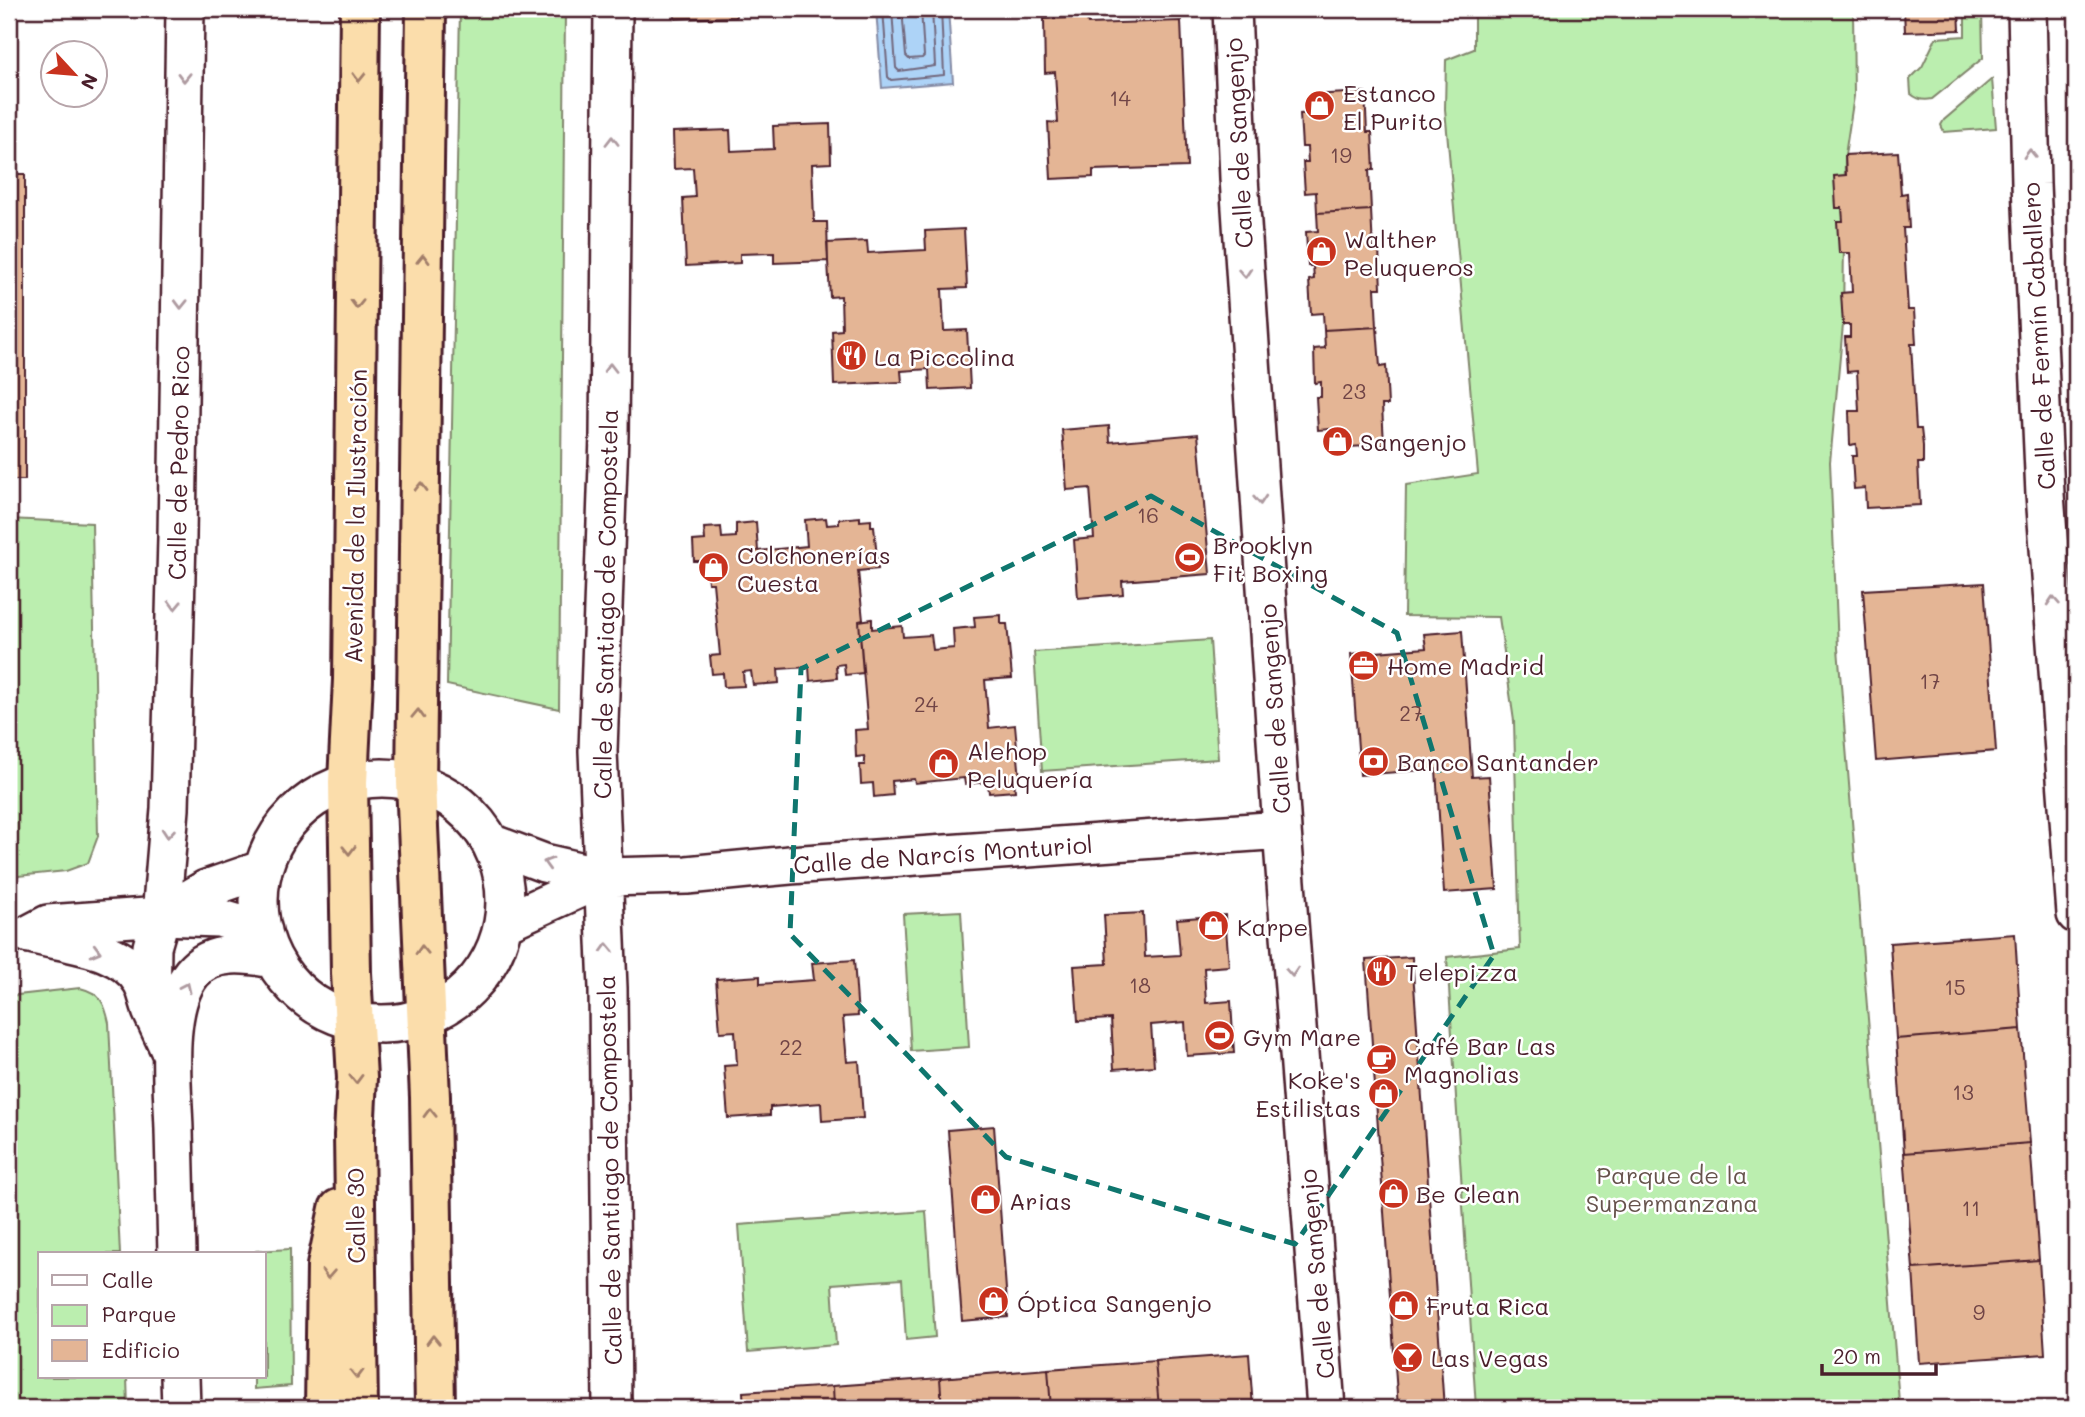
<svg xmlns="http://www.w3.org/2000/svg" width="2085" height="1417" font-family="Mali,sans-serif">
<rect width="100%" height="100%" fill="#fff"/>
<filter id="ink" filterUnits="userSpaceOnUse"><feTurbulence type="fractalNoise" baseFrequency=".0143" numOctaves="2"/><feDisplacementMap in="SourceGraphic" scale="14" xChannelSelector="R" yChannelSelector="G"/><feConvolveMatrix kernelMatrix="1 2 1 2 8 2 1 2 1" color-interpolation-filters="sRGB"/></filter>
<g filter="url(#ink)">
<!-- green -->
<path fill="#bbeeaf" stroke="#82866d" stroke-width="2" d="M460,9h105l-6,700 -112,-24z
M1474,9h379l1,87 -9,59 -2,170 -13,137 8,186 61,754 -73,6h-350l-29,-451 73,-8 -6,-228 -15,-104 -95,-1 2,-131 72,-11 -33,-365 1,-49 28,-11z
M1965,9h17l1,49 -51,41c-8,2 -14,1 -21,-5l-1,-15 12,-12 14,-29 29,-2z
M1992,79l4,49 -52,4 -3,-7 3,-5z
M9,519l83,4 6,313 -10,27 -22,8 -57,6z
M1210,640l8,119 -176,12 -8,-119z
M961,911l8,136 -58,4 -8,-137z
M80,988c21,5 25,16 29,35l11,231h-80v123h87l1,31h-119v-412z
M926,1211l9,126 -29,3 -4,-61 -70,5 4,61 -88,7 -9,-127z
M290,1249l1,137 -37,3v-12h10v-123h-8v-3z"/>
<!-- water -->
<path fill="#add3f7" stroke="#858ba5" stroke-width="2" d="M876,9h72l5,73 -71,6z"/>
<g fill="none" stroke-linecap="round" stroke-linejoin="round">
<!-- shore -->
<path stroke="#72677d" stroke-width="2" d="M883,9l5,68 3,3 53,-5 -3,-66
M892,9l4,59 3,3 36,-5 -3,-57
M902,9l4,47 3,3 13,-1 2,-2 -3,-47"/>
</g>
<!-- building -->
<path fill="#e4b595" stroke="#4a1f2b" stroke-width="2" d="M675,9h61v8l-61,2z
M1904,9h55l1,21 -55,2z
M1087,17l1,7 93,-3 6,146 -94,3v7l-42,2 -3,-57 10,1 -3,-51 -10,1 -1,-54z
M1365,92l2,40h5l2,38h-5l2,40 -54,3 -1,-21 -11,1 -2,-31h5l-1,-15h-5l-2,-33 12,-1 -1,-18z
M830,124l1,39 -19,1 2,58h13l1,39 -54,2v-10l-34,1v9l-54,3 -3,-68 12,-1 -2,-29 -19,1 -1,-37 57,-2 1,21 43,-2 -1,-23z
M1898,152l3,42 6,-1 2,35h-6l5,82h6l2,34h-5l5,85h5l2,17v17h-5l2,42 -54,3 -1,-20 -11,1 -2,-33h5l-1,-12 -6,1 -1,-34h10l-2,-40 -10,1 -2,-35h5v-12h-7l-2,-32 11,-1 -2,-39h-11l-2,-32h6l-1,-13h-6l-2,-32 12,-1 -1,-20z
M9,174h16v306h-16z
M1371,210l2,40 6,-1 2,39h-6l2,39 -53,3 -1,-17 -12,1 -2,-34 5,-1 -1,-13h-5l-2,-34 12,-1 -1,-18z
M964,229l3,59 -25,1 2,42 23,-1 3,58 -40,2 -1,-21 -28,2 1,11 -68,3 -2,-54 10,-1 -1,-34 -11,1 -3,-54 40,-2 1,12 58,-3 -1,-19z
M1377,327l3,40 6,-1 2,39h-6l2,40 -53,3 -1,-19 -12,1 -2,-33h5v-15l-6,1 -1,-34 11,-1 -1,-18z
M1109,426l1,16 88,-8 12,140 -88,7 1,13 -45,4 -4,-58 20,-2 -4,-50 -23,2 -5,-60z
M860,517v4l11,-1v6h3l4,43 -20,2 5,49 -4,1 4,52 -18,2 -1,-11 -8,1 1,13 -27,3 -1,-14 -31,2 1,14 -26,2 -2,-14 -8,1 1,14 -20,1 -1,-14 -11,1 -2,-18 10,-1 -7,-72h-5l-2,-22h-12l-1,-20 12,-1 -1,-12 17,-1 1,11 14,-1v-13l20,-2 2,29 49,-5 -2,-26 21,-2 1,7 12,-1v-5z
M1984,583l12,168 -120,10 -13,-171z
M1001,615v9h6l5,54 -27,2 4,48 26,-3 5,54 -6,1 1,11 -26,2 -1,-11 -23,2 -1,-6 -49,5 -1,-4 -22,2 1,14 -19,2 -1,-14 -12,1 -1,-19h5l-1,-9 -8,1 -1,-27 13,-1 -9,-108 13,-2v10l30,-3 1,11 28,-2 2,15 21,-2 -1,-19 22,-2 -1,-10z
M1462,631l10,146 17,-1 8,113 -53,4 -8,-124 -76,6 -9,-121 75,-6 -2,-14z
M1143,913l2,44 35,-2 -3,-36 48,-4 4,51 -25,2 2,35 25,-2 3,52 -47,3 -2,-34 -34,3 3,41 -40,3 -3,-50 -33,2 -4,-55 33,-2 -3,-49z
M2015,934l6,95 -125,10 -6,-96z
M1412,957l32,451h-46l-32,-448z
M854,960l4,56 -15,1 4,45 12,-1 4,57 -41,3 -1,-18 -51,4v8l-42,3 -4,-52 13,-1 -2,-34 -15,1 -4,-53 44,-3v8l54,-4 -2,-17z
M2021,1029l9,114 -126,10 -8,-114z
M994,1126l14,191 -46,4 -14,-191z
M2030,1143l9,117 -126,9 -9,-116z
M2039,1260l6,94 -126,9 -6,-94z
M1249,1354l4,54h-94l-4,-47z
M1155,1361l4,47h-108l-3,-39z
M1048,1369l3,39h-109l-2,-30z
M940,1378l2,30h-108l-1,-22z
M833,1386l1,22h-90l-1,-16z"/>
<g fill="none" stroke-linecap="round" stroke-linejoin="round">
<defs>
<path id="minor" d="M1232,9l7,169 43,652 44,578
M2027,9l4,175 14,310 31,420
M259 901a123 123 0 1 1 246 0a123 123 0 1 1-246 0Z
M493,844l51,19 61,14 82,-2 103,-10 492,-35
M161,916l45,-27 55,-19
M504,923l101,-46
M29,934l19,-10 113,-8 58,2 44,13
M34,935c35,9 88,12 108,47 4,7 6,18 9,26
M171,1053l-20,-43 1,-63 9,-31 9,-107 7,-272 8,-528
M177,1254c-1,-41 -2,-82 -3,-124 -1,-43 -11,-121 18,-157 20,-24 55,-19 81,-14
M180,1377l1,31
M612,1408l-4,-420 -10,-237 11,-315 4,-427"/>
<path id="highway" d="M426,9l-10,773 14,315 5,311
M325,1408l2,-142 12,-57
M358,1408l-4,-273 3,-57 -6,-105 -3,-191 5,-102 7,-671"/>
</defs>
<!-- minor casing -->
<use href="#minor" stroke="#4a1f2b" stroke-width="42"/>
<!-- highway casing -->
<use href="#highway" stroke="#4a1f2b" stroke-width="44"/>
<!-- minor -->
<use href="#minor" stroke="#fff" stroke-width="37"/>
<!-- highway -->
<use href="#highway" stroke="#fbddab" stroke-width="38"/>
</g>
<!-- one-way arrows -->
<defs><path id="oneway-chevron" d="M-2-3.5L2.5 0L-2 3.5" fill="none" stroke-width="1.6" stroke-linecap="round" stroke-linejoin="round" transform="scale(1.75)"/></defs>
<g stroke="#ae9aa0">
<use href="#oneway-chevron" transform="translate(184 77) rotate(91)"/>
<use href="#oneway-chevron" transform="translate(612 141) rotate(-90)"/>
<use href="#oneway-chevron" transform="translate(2030 154) rotate(-91)"/>
<use href="#oneway-chevron" transform="translate(1245 273) rotate(86)"/>
<use href="#oneway-chevron" transform="translate(181 304) rotate(91)"/>
<use href="#oneway-chevron" transform="translate(610 368) rotate(-90)"/>
<use href="#oneway-chevron" transform="translate(1260 500) rotate(86)"/>
<use href="#oneway-chevron" transform="translate(2053 601) rotate(-94)"/>
<use href="#oneway-chevron" transform="translate(175 605) rotate(92)"/>
<use href="#oneway-chevron" transform="translate(168 833) rotate(95)"/>
<use href="#oneway-chevron" transform="translate(548 863) rotate(-164)"/>
<use href="#oneway-chevron" transform="translate(607 948) rotate(-92)"/>
<use href="#oneway-chevron" transform="translate(96 951) rotate(15)"/>
<use href="#oneway-chevron" transform="translate(1292 972) rotate(86)"/>
<use href="#oneway-chevron" transform="translate(186 987) rotate(-65)"/>
</g>
<g stroke="#a27e6b">
<use href="#oneway-chevron" transform="translate(359 77) rotate(91)"/>
<use href="#oneway-chevron" transform="translate(423 259) rotate(-89)"/>
<use href="#oneway-chevron" transform="translate(357 304) rotate(91)"/>
<use href="#oneway-chevron" transform="translate(421 487) rotate(-89)"/>
<use href="#oneway-chevron" transform="translate(418 714) rotate(-88)"/>
<use href="#oneway-chevron" transform="translate(349 850) rotate(89)"/>
<use href="#oneway-chevron" transform="translate(422 950) rotate(-92)"/>
<use href="#oneway-chevron" transform="translate(356 1079) rotate(89)"/>
<use href="#oneway-chevron" transform="translate(430 1113) rotate(-91)"/>
<use href="#oneway-chevron" transform="translate(328 1274) rotate(93)"/>
<use href="#oneway-chevron" transform="translate(433 1340) rotate(-91)"/>
<use href="#oneway-chevron" transform="translate(357 1374) rotate(89)"/>
</g>
</g>
<!-- marked area -->
<path fill="none" stroke="#0f766e" stroke-width="5" stroke-dasharray="14 9" stroke-linejoin="round" d="M1151,496l246,137 97,322 -199,289 -289,-87 -216,-223 11,-265z"/>
<!-- icons -->
<defs>
<symbol id="shop-disc" viewBox="-11 -11 22 22"><circle r="9.5" fill="#c8321e" stroke="#fff"/><path d="M-5-2.5h2.3a2.7 3.5 0 0 1 5.4 0H5L5.5 6h-11ZM-1.5-2.5h3a1.5 2.3 0 0 0-3 0Z" fill="#fff"/></symbol>
<symbol id="restaurant-disc" viewBox="-11 -11 22 22"><circle r="9.5" fill="#c8321e" stroke="#fff"/><path d="M-5-6h1v4h1v-4h1v4h1v-4h1v5L-1.5 .5V6h-2V.5L-5-1ZM5-6V6H3V1.5H1.5Q1.5-4 5-6Z" fill="#fff"/></symbol>
<symbol id="stadium-disc" viewBox="-11 -11 22 22"><circle r="9.5" fill="#c8321e" stroke="#fff"/><path d="M0-5a6.5 5 0 1 0 0 10a6.5 5 0 1 0 0-10ZM-3.5-1.8h7v3.6h-7Z" fill="#fff"/></symbol>
<symbol id="office-disc" viewBox="-11 -11 22 22"><circle r="9.5" fill="#c8321e" stroke="#fff"/><path d="M-6-3h4V-5.5h4V-3h4V5H-6ZM-1-4.5V-3h2v-1.5ZM-6 0V1H6V0Z" fill="#fff"/></symbol>
<symbol id="bank-disc" viewBox="-11 -11 22 22"><circle r="9.5" fill="#c8321e" stroke="#fff"/><path d="M-6-4H6V4H-6ZM0-2.3a2.3 2.3 0 1 0 0 4.6a2.3 2.3 0 1 0 0-4.6Z" fill="#fff"/></symbol>
<symbol id="cafe-disc" viewBox="-11 -11 22 22"><circle r="9.5" fill="#c8321e" stroke="#fff"/><path d="M-5.5-4.5H6V0H3Q3 3.5 0 3.5H-2.5Q-5.5 3.5-5.5 0ZM3-3.2v2h1.7v-2ZM-6 4.5H4V6H-6Z" fill="#fff"/></symbol>
<symbol id="bar-disc" viewBox="-11 -11 22 22"><circle r="9.5" fill="#c8321e" stroke="#fff"/><path d="M-6-5H6L.8 .8V4.5H3.5V6h-7V4.5H-.8V.8Z" fill="#fff"/></symbol>
</defs>
<g fill-rule="evenodd">
<use href="#shop-disc" x="1302" y="88" width="35" height="35"/>
<use href="#shop-disc" x="1304" y="234" width="35" height="35"/>
<use href="#restaurant-disc" x="834" y="338" width="35" height="35"/>
<use href="#shop-disc" x="1320" y="424" width="35" height="35"/>
<use href="#stadium-disc" x="1172" y="540" width="35" height="35"/>
<use href="#shop-disc" x="696" y="550" width="35" height="35"/>
<use href="#office-disc" x="1346" y="648" width="35" height="35"/>
<use href="#bank-disc" x="1356" y="744" width="35" height="35"/>
<use href="#shop-disc" x="926" y="746" width="35" height="35"/>
<use href="#shop-disc" x="1196" y="908" width="35" height="35"/>
<use href="#restaurant-disc" x="1364" y="954" width="35" height="35"/>
<use href="#stadium-disc" x="1202" y="1018" width="35" height="35"/>
<use href="#cafe-disc" x="1364" y="1042" width="35" height="35"/>
<use href="#shop-disc" x="1366" y="1076" width="35" height="35"/>
<use href="#shop-disc" x="1376" y="1176" width="35" height="35"/>
<use href="#shop-disc" x="968" y="1182" width="35" height="35"/>
<use href="#shop-disc" x="976" y="1284" width="35" height="35"/>
<use href="#shop-disc" x="1386" y="1288" width="35" height="35"/>
<use href="#bar-disc" x="1390" y="1340" width="35" height="35"/>
</g>
<g text-anchor="middle" dominant-baseline="central" stroke-width="5" stroke-linejoin="round" paint-order="stroke">
<!-- number labels -->
<g font-size="21" fill="#704446">
<text x="1120" y="97">14</text>
<text x="1341" y="154">19</text>
<text x="1354" y="390">23</text>
<text x="1148" y="514">16</text>
<text x="1930" y="680">17</text>
<text x="926" y="703">24</text>
<text x="1411" y="712">27</text>
<text x="1140" y="984">18</text>
<text x="1955" y="986">15</text>
<text x="791" y="1046">22</text>
<text x="1963" y="1091">13</text>
<text x="1971" y="1207">11</text>
<text x="1979" y="1311">9</text>
</g>
<!-- poi labels -->
<g font-size="24" fill="#4a1f2b" stroke="#fff" text-anchor="start">
<text x="1343" y="92">Estanco<tspan x="1343" dy="28">El Purito</tspan></text>
<text x="1344" y="238">Walther<tspan x="1344" dy="28">Peluqueros</tspan></text>
<text x="874" y="356">La Piccolina</text>
<text x="1360" y="441">Sangenjo</text>
<text x="1213" y="544">Brooklyn<tspan x="1213" dy="28">Fit Boxing</tspan></text>
<text x="737" y="554">Colchonerías<tspan x="737" dy="28">Cuesta</tspan></text>
<text x="1387" y="665">Home Madrid</text>
<text x="967" y="750">Alehop<tspan x="967" dy="28">Peluquería</tspan></text>
<text x="1397" y="761">Banco Santander</text>
<text x="1237" y="926">Karpe</text>
<text x="1405" y="971">Telepizza</text>
<text x="1243" y="1036">Gym Mare</text>
<text x="1404" y="1045">Café Bar Las<tspan x="1404" dy="28">Magnolias</tspan></text>
<text x="1361" y="1079" text-anchor="end">Koke's<tspan x="1361" dy="28">Estilistas</tspan></text>
<text x="1416" y="1193">Be Clean</text>
<text x="1009" y="1200">Arias</text>
<text x="1017" y="1302">Óptica Sangenjo</text>
<text x="1426" y="1305">Fruta Rica</text>
<text x="1431" y="1357">Las Vegas</text>
</g>
<!-- street labels -->
<g font-size="24" fill="#4a1f2b" stroke="#fff">
<text transform="translate(1238 143) rotate(-93)">Calle de Sangenjo</text>
<text transform="translate(2038 336) rotate(-93)">Calle de Fermín Caballero</text>
<text transform="translate(178 463) rotate(-89)">Calle de Pedro Rico</text>
<text transform="translate(355 516) rotate(-89)">Avenida de la Ilustración</text>
<text transform="translate(605 604) rotate(-89)">Calle de Santiago de Compostela</text>
<text transform="translate(1274 709) rotate(-94)">Calle de Sangenjo</text>
<text transform="translate(943 854) rotate(-4)">Calle de Narcís Monturiol</text>
<text transform="translate(609 1170) rotate(-91)">Calle de Santiago de Compostela</text>
<text transform="translate(355 1216) rotate(-91)">Calle 30</text>
<text transform="translate(1316 1274) rotate(-95)">Calle de Sangenjo</text>
</g>
<!-- park labels -->
<g font-size="24" fill="#66534c" stroke="#fff">
<text x="1672" y="1174">Parque de la<tspan x="1672" dy="28">Supermanzana</tspan></text>
</g>
</g>
<!-- margin -->
<rect width="2085" height="1417" fill="none" stroke="#fff" stroke-width="35"/>
<rect x="18" y="18" width="2050" height="1382" fill="none" stroke="#4a1f2b" stroke-width="2.5" filter="url(#ink)"/>
<!-- legend -->
<rect x="38" y="1252" width="228" height="126" fill="#ffffff" stroke="#b7a5aa" stroke-width="2"/>
<rect x="52" y="1275" width="35" height="10" fill="#ffffff" stroke="#b7a5aa" stroke-width="2"/>
<text x="102" y="1288" font-size="21" fill="#4a1f2b">Calle</text>
<rect x="52" y="1305" width="35" height="21" fill="#bbeeaf" stroke="#b7a5aa" stroke-width="2"/>
<text x="102" y="1322" font-size="21" fill="#4a1f2b">Parque</text>
<rect x="52" y="1340" width="35" height="21" fill="#e4b595" stroke="#b7a5aa" stroke-width="2"/>
<text x="102" y="1358" font-size="21" fill="#4a1f2b">Edificio</text>
<!-- north arrow -->
<g transform="translate(74 74) rotate(116)"><circle r="33" fill="#ffffff" stroke="#b7a5aa" stroke-width="2"/>
<path d="M0-5L12 26L0 18L-12 26Z" fill="#c8321e"/>
<text y="-10" font-size="19" font-weight="bold" text-anchor="middle" fill="#4a1f2b">N</text>
</g>
<!-- scale -->
<path d="M1822 1364v10h114v-10" fill="none" stroke="#4a1f2b" stroke-width="3.5"/>
<text x="1833" y="1364" font-size="21" fill="#4a1f2b" stroke="#ffffff" stroke-width="5" paint-order="stroke">20 m</text>
</svg>
